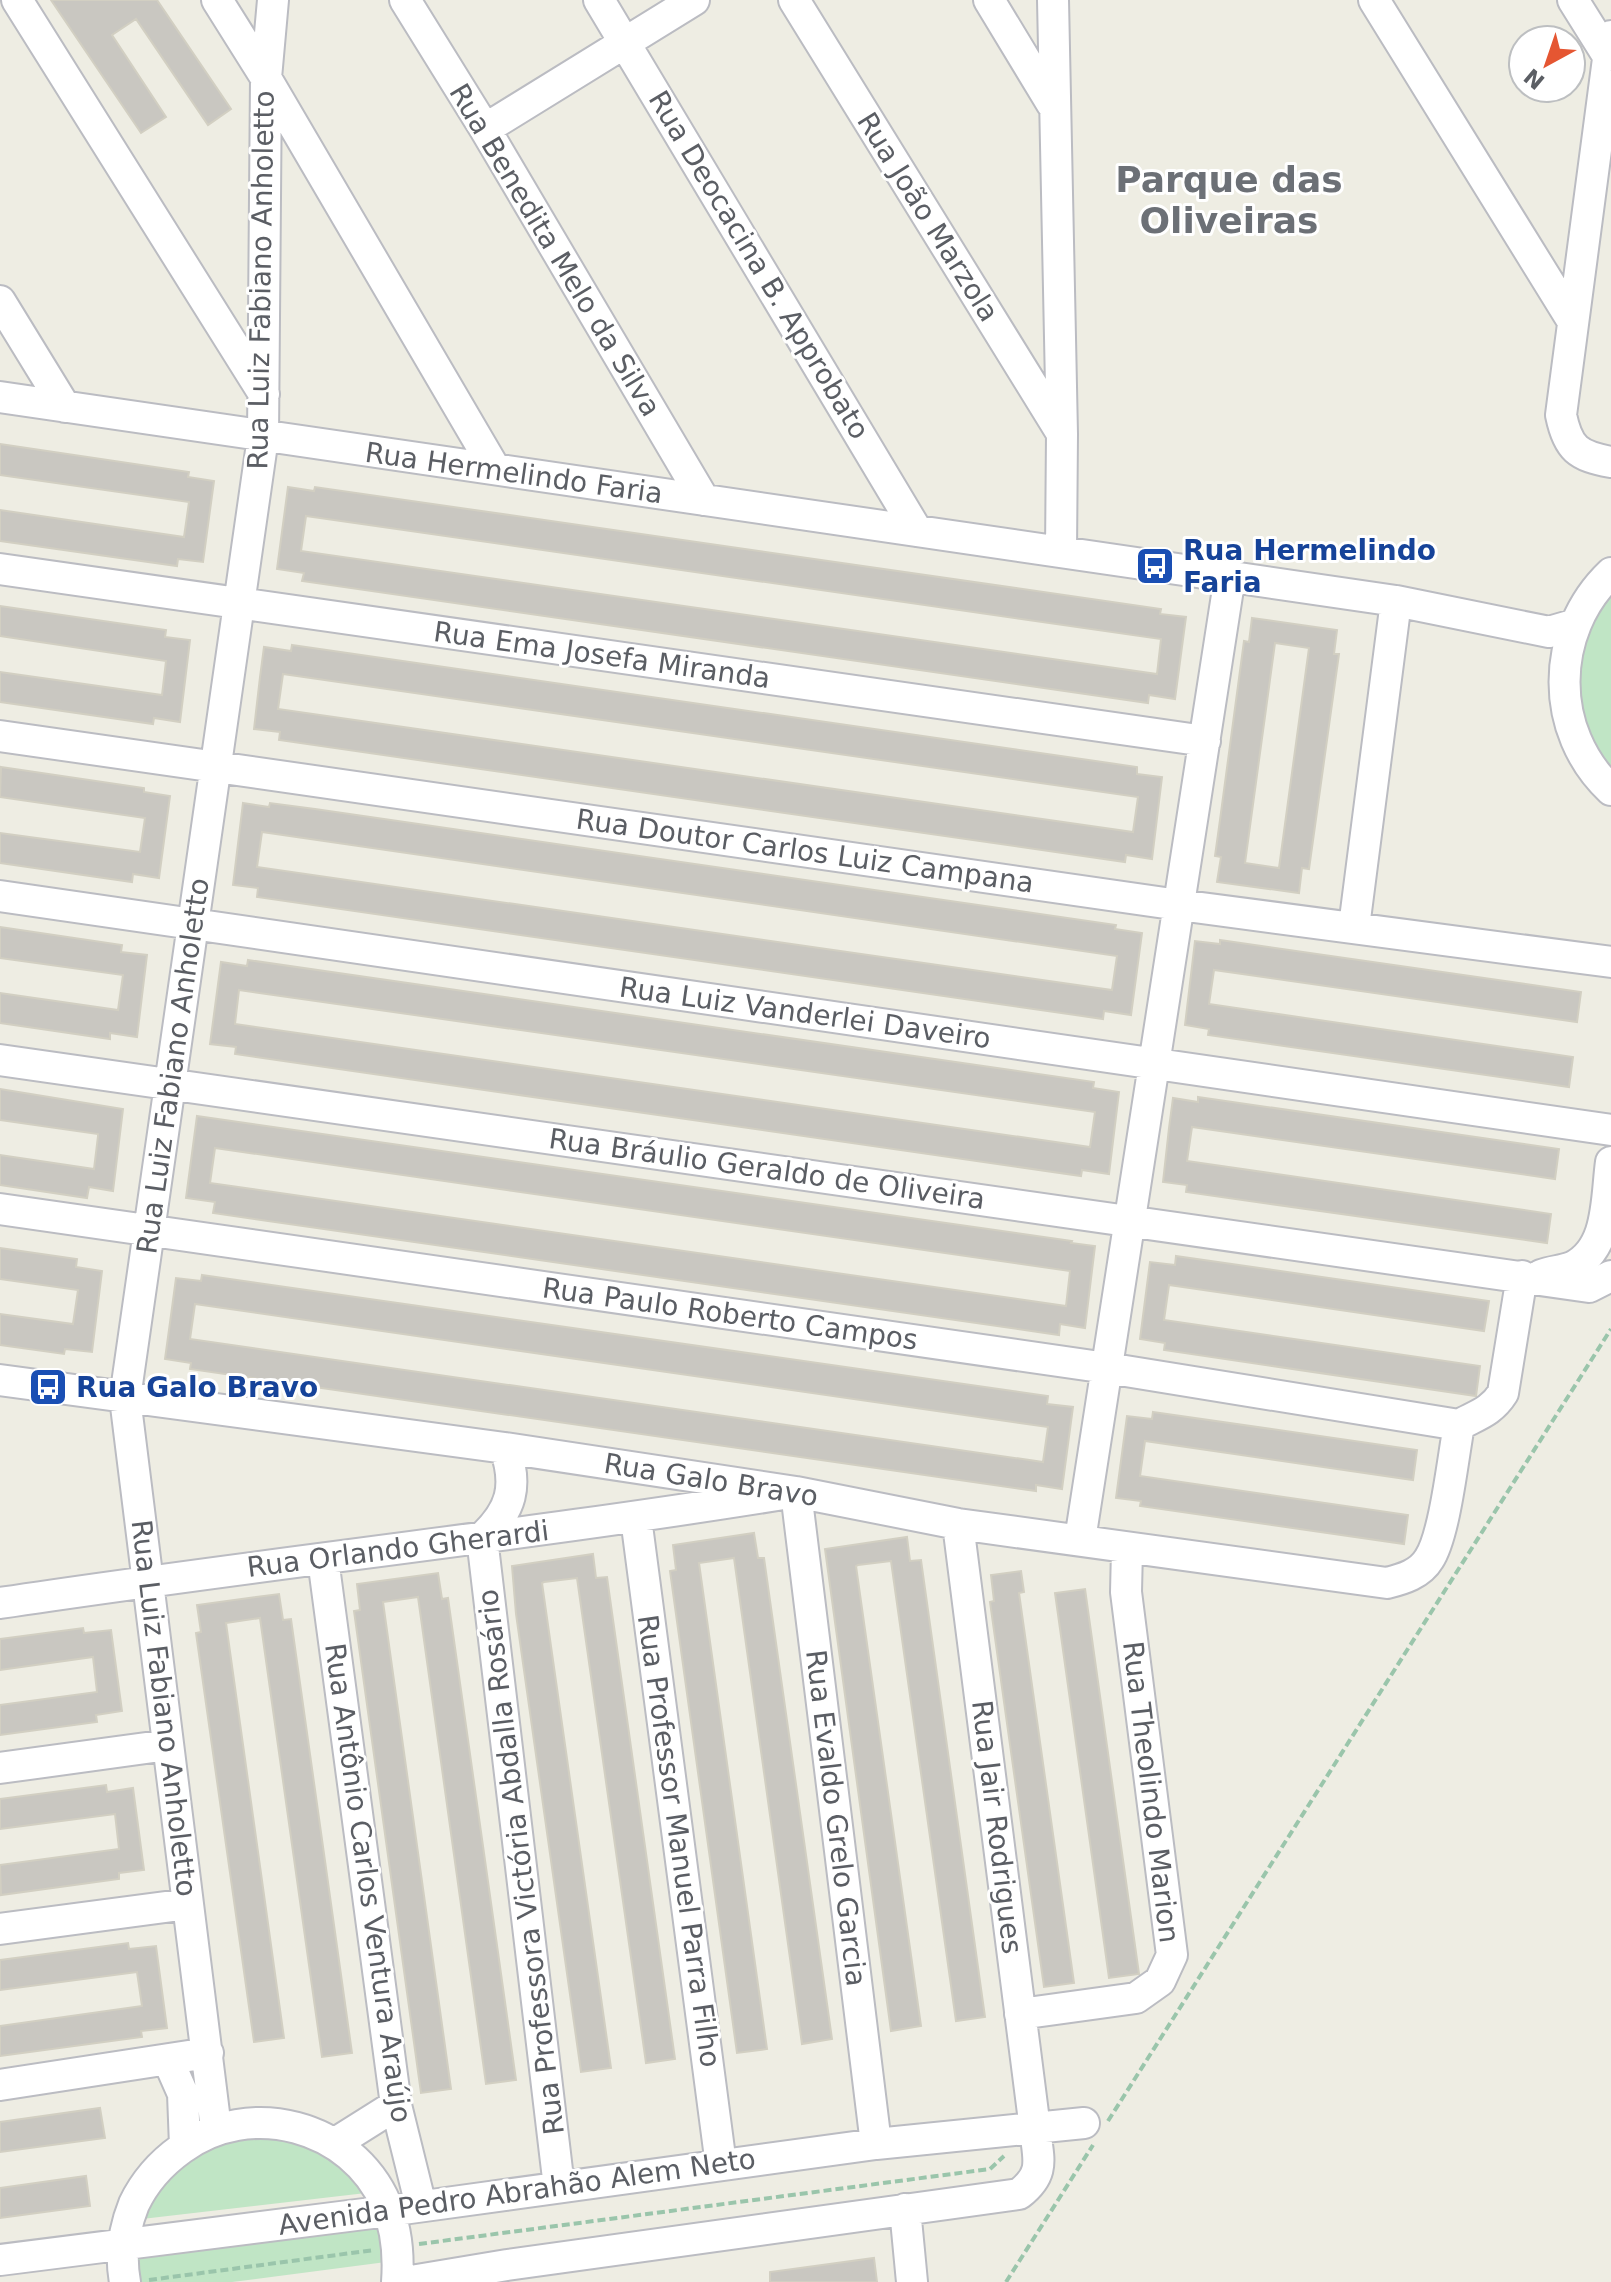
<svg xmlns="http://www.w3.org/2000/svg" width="1611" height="2282" font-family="'DejaVu Sans',sans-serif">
<rect width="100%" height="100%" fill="#eeede3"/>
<!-- green -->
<path fill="#c0e5c5" d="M1611,596v172c-41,-52 -42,-121 0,-172z
M276,2136l52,18 38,39 -224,26 7,-18 23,-30 48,-30z
M381,2226l5,36 -154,20h-95l-2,-26z"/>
<!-- building -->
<path fill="#c9c7c1" stroke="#d2cfc2" stroke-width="2" fill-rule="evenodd" d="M51,0h106l74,109 -23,16 -72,-106 -24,16 54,82 -25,16z
M0,444l189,28 -1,5 26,4 -11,81 -25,-3 -1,7 -177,-25v-31l184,27 5,-35 -189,-27z
M288,487l26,4 1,-4 846,122 -1,5 26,3 -11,82 -26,-4 -1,8 -846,-122 2,-8 -27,-4zM306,516l855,123 -4,35 -856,-123z
M0,606l166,24 -1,7 25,3 -10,82 -26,-4 -1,6 -153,-22v-30l162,23 4,-34 -166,-25z
M1252,618l85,12 -3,24h5l-30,215 -7,-1 -3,25 -82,-11 4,-25 -6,-1 5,-36 24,-179 5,1zM1275,643l34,5 -30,220 -34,-5z
M292,645l845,122v7l25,3 -10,82 -26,-4 -1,7 -846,-122 1,-8 -26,-3 6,-52 4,-30 27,4zM283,674l855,123 -5,35 -855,-123z
M1,767l143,21v4l26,4 -11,82 -26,-4 -1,8 -132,-19v-30l140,19 5,-34 -145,-21z
M243,803l26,4 1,-4 45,6 801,116 -1,4 27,4 -11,82 -27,-4 -1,8 -846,-122 1,-9 -25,-3zM262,832l855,124 -5,34 -855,-123z
M0,927l122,18 -1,7 26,3 -10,82 -27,-4v6l-110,-16v-30l118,17 5,-35 -123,-17z
M1220,940l361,52 -4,30 -363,-52 -5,34 364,53 -4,30 -361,-52 1,-6 -24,-4 10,-84 25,3z
M248,960l846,122 -1,6 26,4 -10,82 -27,-4 -1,6 -846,-122 1,-7 -26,-3 7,-52 4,-30 26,4zM239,990l856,122 -5,35 -855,-123z
M0,1089l123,20 -10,82 -24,-4 -2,11 -87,-13v-30l94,14 4,-33v-2l-98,-14z
M1198,1097l361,52 -4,30 -363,-52 -5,34 364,53 -4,29 -361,-51 1,-7 -24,-3 6,-54 4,-30 25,4z
M197,1116l875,125 -1,2 24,3 -10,82 -25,-4 -1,11 -846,-122 2,-11 -29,-4zM215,1148l855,123 -4,35 -856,-123z
M0,1248l77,11 -1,8 26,4 -10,81 -27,-3 -1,5 -64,-9v-31l73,10 5,-34 -78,-11z
M1176,1256l313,45 -5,30 -315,-46 -5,35 316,46 -4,30 -312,-46 1,-7 -25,-4 10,-77 25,3z
M202,1275l846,121 -1,8 26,3 -11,82 -26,-4v6l-846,-122 1,-6 -26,-4 7,-51 4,-30 25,3zM195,1304l853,123 -5,35 -853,-123z
M1153,1412l264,38 -4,30 -268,-39 -5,35 268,39 -4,29 -264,-38 1,-5 -25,-3 11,-82 25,3z
M754,1533l4,25h6l68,481 -30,5 -68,-486 -35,5 68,486 -30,4 -67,-482 6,-1 -3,-25z
M907,1537l3,24 11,-1 64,457 -29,4 -65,-460 -33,4 -2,1 65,460 -30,5 -66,-482z
M593,1554l3,24 11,-1 68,482 -29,4 -69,-485 -33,4 -2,1 69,485 -30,4 -65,-458 -4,-48z
M1021,1571l3,21 -5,1 55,390 -30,4 -54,-385 4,-1 -3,-26z
M438,1573l4,26 6,-1 68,482 -30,4 -68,-487 -35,5 68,487 -30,4 -67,-482 6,-1 -3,-26z
M1085,1589l54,385 -30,4 -54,-385z
M279,1594l4,26 8,-1 61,434 -30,4 -62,-439 -34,5 58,415 -30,4 -58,-409 5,-1 -4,-27z
M83,1628l1,5 27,-3 11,81 -26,4 1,7 -97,13v-30l97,-13 -4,-35 -93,13v-31z
M106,1785l1,7 26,-4 11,82 -25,3v6l-118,16 -1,-30 119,-16 -4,-35 -115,15v-30z
M128,1943l1,6 27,-3 11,82 -26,3 1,6 -142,19v-30l142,-20 -5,-34 -137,18v-30z
M100,2108l5,30 -105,14v-30z
M86,2176l4,30 -90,12v-30z
M874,2258l3,24h-107v-10z"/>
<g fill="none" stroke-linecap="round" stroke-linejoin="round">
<defs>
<path id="minor" d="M17,0l247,394
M217,0l49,78 229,391
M405,0l80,129 219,371
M599,0l318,531
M794,0l267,432
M989,0l63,104
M1053,0l9,434 -1,118
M1374,0l198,320
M1573,0l35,56
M1611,36l-50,379c7,34 17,41 50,47
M485,129l209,-129
M0,301l65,106
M0,397l1396,204 153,31 24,-7
M0,569l1205,172
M1611,573c-62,59 -62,159 0,217
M0,736l1179,169 432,57
M0,896l1611,234
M1354,927l42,-326
M0,1060l1589,227 22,-11
M0,1209l1107,159 352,57
M1541,1275c11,-4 21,-4 31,-8 38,-18 34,-70 39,-105
M0,1380l505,68 291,44 162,32 429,59c16,-4 33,-9 42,-24 16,-24 24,-102 30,-134 18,-10 32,-13 44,-32l19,-117
M505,1448c13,38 7,62 -23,90l77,649
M636,1518l85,647
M1080,1540l150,-964
M323,1559l73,546 25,101
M0,1603c265,-40 531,-68 796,-111l80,652
M0,1768l168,-23
M0,1929l188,-25
M1020,2014l116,-16 24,-17 12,-26 -46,-363 1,-43
M168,2060l15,34 2,52
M0,2085l208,-32
M216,2129l-91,-731 138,-961 3,-359 7,-78
M334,2144l62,-39
M905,2209l7,73
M0,2260l388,-49 488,-67 208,-21
M125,2282c-5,-26 -1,-53 9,-78 11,-23 26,-40 47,-55 68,-51 171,-24 205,55 11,25 13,51 11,78
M405,2282l102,-17 512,-71c27,-21 19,-35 16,-65l-77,-605"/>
</defs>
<!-- minor casing -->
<use href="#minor" stroke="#bbbcc2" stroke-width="34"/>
<!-- path -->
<path stroke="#9ac5ab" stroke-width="4" stroke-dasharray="8 4" stroke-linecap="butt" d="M1108,2121l503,-792
M419,2244l571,-75 14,-13
M149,2280l225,-30
M1006,2282l87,-137"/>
<!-- minor -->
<use href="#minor" stroke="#fff" stroke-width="30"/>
</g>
<!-- icons -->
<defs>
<symbol id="bus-square" viewBox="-11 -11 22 22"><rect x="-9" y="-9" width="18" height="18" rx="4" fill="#1a4fb4" stroke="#fff"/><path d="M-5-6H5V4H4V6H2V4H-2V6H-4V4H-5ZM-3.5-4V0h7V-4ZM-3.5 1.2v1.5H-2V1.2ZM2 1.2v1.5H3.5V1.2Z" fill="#fff"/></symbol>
</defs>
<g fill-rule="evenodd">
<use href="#bus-square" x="1133" y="544" width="44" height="44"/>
<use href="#bus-square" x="26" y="1365" width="44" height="44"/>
</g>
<g text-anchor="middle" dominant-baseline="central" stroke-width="6" stroke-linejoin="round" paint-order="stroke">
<!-- street labels -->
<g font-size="28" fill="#5b5e64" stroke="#fff">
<text transform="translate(928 217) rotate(58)">Rua João Marzola</text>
<text transform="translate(555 250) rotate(59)">Rua Benedita Melo da Silva</text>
<text transform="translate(759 265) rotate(59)">Rua Deocacina B. Approbato</text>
<text transform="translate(261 280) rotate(-89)">Rua Luiz Fabiano Anholetto</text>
<text transform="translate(514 473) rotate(8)">Rua Hermelindo Faria</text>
<text transform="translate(602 655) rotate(8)">Rua Ema Josefa Miranda</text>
<text transform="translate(805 851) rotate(8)">Rua Doutor Carlos Luiz Campana</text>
<text transform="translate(805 1013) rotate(8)">Rua Luiz Vanderlei Daveiro</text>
<text transform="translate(173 1066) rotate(-82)">Rua Luiz Fabiano Anholetto</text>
<text transform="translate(767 1169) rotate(8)">Rua Bráulio Geraldo de Oliveira</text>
<text transform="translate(730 1314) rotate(8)">Rua Paulo Roberto Campos</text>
<text transform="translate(711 1480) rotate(9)">Rua Galo Bravo</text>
<text transform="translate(398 1549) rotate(-7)">Rua Orlando Gherardi</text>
<text transform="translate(164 1708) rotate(83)">Rua Luiz Fabiano Anholetto</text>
<text transform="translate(1151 1792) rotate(83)">Rua Theolindo Marion</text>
<text transform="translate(836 1818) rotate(83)">Rua Evaldo Grelo Garcia</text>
<text transform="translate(997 1827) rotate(83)">Rua Jair Rodrigues</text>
<text transform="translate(679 1841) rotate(82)">Rua Professor Manuel Parra Filho</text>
<text transform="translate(521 1862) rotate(-97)">Rua Professora Victória Abdalla Rosário</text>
<text transform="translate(368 1883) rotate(82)">Rua Antônio Carlos Ventura Araújo</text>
<text transform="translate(517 2192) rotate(-8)">Avenida Pedro Abrahão Alem Neto</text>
</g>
<!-- transit labels -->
<g font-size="28" font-weight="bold" fill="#164399" stroke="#fff" text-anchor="start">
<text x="1183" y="550">Rua Hermelindo<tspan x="1183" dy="32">Faria</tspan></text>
<text x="76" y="1387">Rua Galo Bravo</text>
</g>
<!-- district labels -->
<g font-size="36" font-weight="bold" fill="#6c7076" stroke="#fff">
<text x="1229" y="179">Parque das<tspan x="1229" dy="41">Oliveiras</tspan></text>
</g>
</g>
<!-- north arrow -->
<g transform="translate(1547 64) rotate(220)"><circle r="38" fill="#ffffff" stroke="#bdbfc1" stroke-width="2"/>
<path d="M0-6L14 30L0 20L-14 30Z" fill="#e55632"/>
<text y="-12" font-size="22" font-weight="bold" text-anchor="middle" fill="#5b5e64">N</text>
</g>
</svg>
